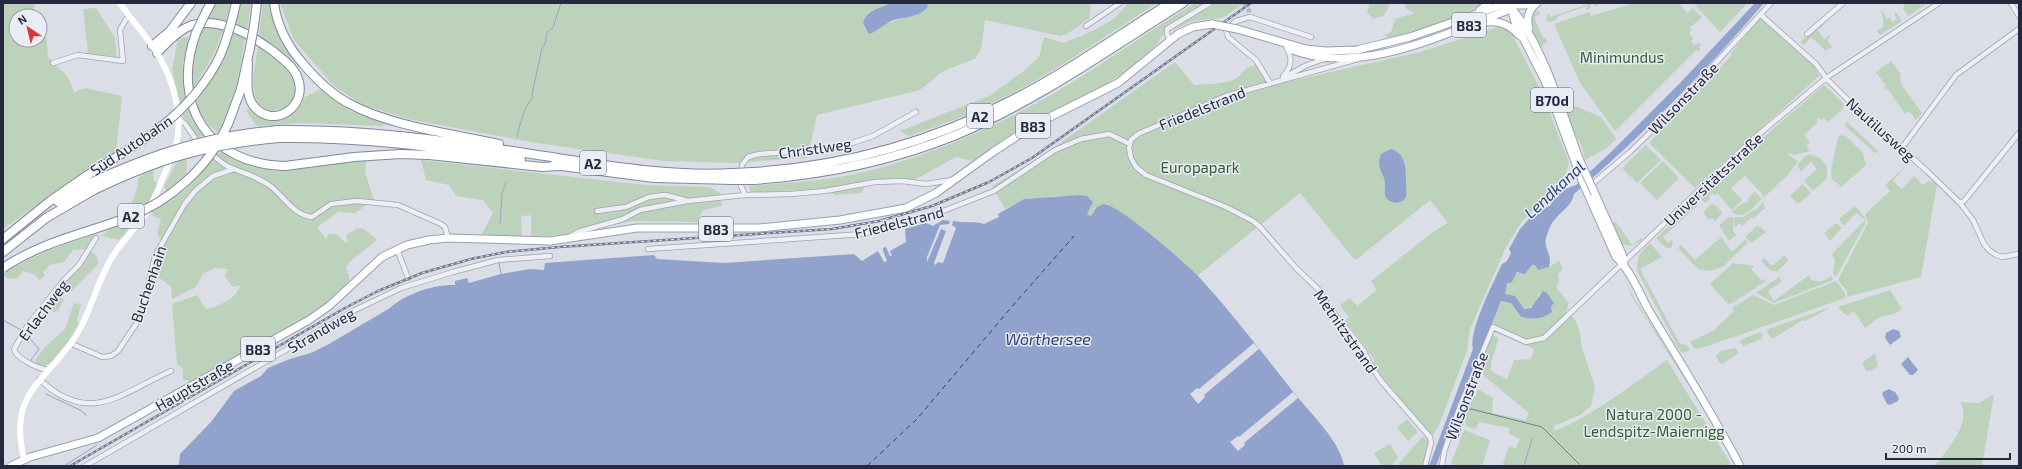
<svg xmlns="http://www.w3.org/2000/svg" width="2022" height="469" font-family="'Exo 2',sans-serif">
<rect width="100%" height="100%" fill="#dbdde7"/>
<!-- green -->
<path fill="#bdd2bb" d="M3,3h33l-3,8 6,5h-23v24h24v-23l5,5 3,35 20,20 6,15 11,-4 37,8 -6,57 -43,26 -70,50z
M215,3h16l-5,19 -18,-3z
M240,3h11l-4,26 -12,-4z
M263,3h7l13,38 11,20 -35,-25z
M280,3h610l-22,9 -5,12 1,5c23,-4 43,-12 64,-23l-1,-3h164l-2,16 -22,15 -7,2 -75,-16 -4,29 -5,9 -34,14 -22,18 -103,25 -10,43 -73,5 -70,-2 -134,-19 -122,-23 -45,-14 -29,-19 -40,-46z
M1127,3h30c-50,32 -99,67 -152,94 -31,16 -63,28 -96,39l-9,-5 89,-35 35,-25 15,-14 5,-20 20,6c22,-10 51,-18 63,-40z
M1195,3h50l-23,15 -30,3 -21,10 -10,6 -3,6 -19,19 -38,26 -77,38 -52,35 -16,-4 -42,23h-46l-7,13 -27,2 -4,-7 -79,5 -2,-7c32,-3 64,-4 96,-10 78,-15 160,-53 228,-94 41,-26 81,-54 122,-79z
M1370,3h20l-6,13 -11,3 -6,-7z
M1405,3h76l-2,4 -45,18 -46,15 -3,-5 6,-3 4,-13 20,-6 -10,-5z
M1591,3h8v2l-4,2v-3l-4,1 -2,4 -3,1 1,-4 -29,10 -2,4 -5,2 -5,-1 1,-6 3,-1v3z
M1634,3h45l8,10 6,-5 9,10 -12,9 2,3 -3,3 5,6 -3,2 3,4 5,-2 2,2 -2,2 2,2 -3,3 -2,-2 -81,81 -35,-48 -26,-59 35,-12 2,4z
M1693,3h55l-28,29z
M1903,3h15l2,2 4,-2 2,1 -18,12 -5,-8 2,-1z
M96,8l19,30 2,19 -29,-3 -5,-45z
M1881,9l6,10 2,-2 4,5 4,-3 -3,-5 2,-2 6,9 -22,14 -3,-4 7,-5z
M1538,11l2,3 -6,3 9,21h3l1,3 -7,8 -11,-27 1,-9z
M1760,18l54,48 5,10 -124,112 -46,-45 83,-88 -2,-1z
M1823,24l1,1 -7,5 7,9 6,-4 1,1 -4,4 5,7 -6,4 -15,-14 -7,8 -4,-3z
M213,25l11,3 -11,28 -20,33c-2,-20 -1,-44 10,-62z
M1498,27l13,5 31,61 27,69 -6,21 -40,37 -17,27 -36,82 -3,22 -28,74 -6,10 -5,-2 -52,-63 -2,-4v-7l-29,-38 4,-4 -9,-12 10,-7 7,8 20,-16 -6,-9 62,-49 15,-9 -18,-23 -73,59h-3l-54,-66 -103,83 -53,-47 -37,-25 -7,1 -9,11 -5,-3 7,-11 -6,-6h-30l-33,3 -19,10 -13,-23 50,-30 133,-94 19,23c10,-1 35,-1 43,-7 9,-7 6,-11 19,-13l13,21 151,-34z
M233,33l12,5c-5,33 -10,65 -27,95 -12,-9 -18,-18 -21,-32l25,-41z
M190,37l-7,27 3,34 -6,7 -8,-35 6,-32z
M258,46c11,8 25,17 32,28 20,31 -25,52 -34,24 -6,-16 0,-36 2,-52z
M1891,61l9,12 1,11 21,29 -6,7 -7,-9 -4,3 -17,-25 -2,1 -2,-2 2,-2 -10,-14z
M1824,85l20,19 -1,5 -15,13 -4,-4 -3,2 -2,-3 -3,3 2,2 -14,13 6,7 -4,4 4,5 -15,4 -8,-2v1l11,7 -11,15 -24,22v-3l-18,-19 -14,12 11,12 -10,10 -15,-17 -2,2 -3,-2 -3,3 1,3 -5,4 -6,-6 56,-52 5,1 -2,-4z
M321,89l29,22 34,13 -1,2 -80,-3 -46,3 -11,-15 4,-3 13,11 22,-1 12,-8 8,-13z
M1561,100l40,17 15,22 -9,9 -22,12 -3,-14 -9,-14z
M190,108l16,27 -11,3 -12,-23z
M1846,121l31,29 1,2 -3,1 -30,-27z
M1840,135l6,1 17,17 3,12 -25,22 -9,-8 -1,-9 7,-33z
M1646,145l15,15 -24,23 -15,-15z
M225,152l10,7 40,12 33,-5 58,-5 -1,11 9,28 -19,13 -17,-1 -21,15 9,12 3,-5h7l9,8h3l-2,-7 10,-6 6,-1 15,11c-9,11 -23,16 -31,28l4,13 -21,21 -23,17 -117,64 -1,-2h-5v-11l-6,-5 -5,-60 25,-9 9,14c13,-3 30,-9 34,-24l-7,2 -8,-11 3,-7 -13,-1 -12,6 -7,13 -24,12 -1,-12 -8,-7 -9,-3 4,-12 3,-24 -4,-8 4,-14 -8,-3 -2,-5c34,-16 44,-30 67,-58z
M1810,154l10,4 7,8v12l-13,12 -3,-1 -7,-8 13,-12 -6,-7 -10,9 -4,-5 7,-9z
M187,159l-1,15 -20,17 -2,-5 13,-24z
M421,160l225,25 63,2 11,6 2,13 -19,4 -6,12 -64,-1 -69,14 -33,2v-22l-10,1 1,22 -40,-4 11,-21 -10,-13 -27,-4 -7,-11 -23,-5z
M1663,161l16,17 -22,22 -17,-17z
M1908,164l-15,17 9,8 12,-13 9,9 6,-4 8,3 -16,93 -74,20v-6l-9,-11 30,-57 -3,-9 25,-23 -5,-6z
M154,170l-1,10 6,5 -19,32 -21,23 -17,-4 28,-26c0,-7 3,-8 5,-15 6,-17 -3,-17 19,-25z
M1803,184l8,9 -13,11 -8,-8z
M1755,192l7,7c-9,8 -18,22 -31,13l12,-9h4l3,-7z
M1694,202l3,4 -34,31 5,6 4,-3 1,3 -2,5h-5l-10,-10z
M1763,202l2,6 -10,9 -1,2 -2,-2 -10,9 -2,-3 -6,5 1,-11h8l12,-8 1,1z
M1711,204h3l9,9 -8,8 -3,-3 -3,2 -6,-7z
M1855,206l10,12v6l-29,53 -3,-3 2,-14 -3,-6 33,-34 -9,-7 -12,13 -4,-5v-3z
M1729,217l5,1 -1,13 3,4 -7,6 -10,-16z
M1616,222l16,23 9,-7 1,2 -11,6 -10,-2 -10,-20z
M1836,223l6,5 -12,13 -6,-8z
M1758,225l8,7 -14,11 -7,-6z
M95,234l-8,15 -14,1 -9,12 -14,3 -7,7 2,4 -6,4 -4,-5 -12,-4 -6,8 -11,-1 -3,-4c30,-19 59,-30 92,-40z
M1721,237l11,15 14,-13 1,4 -23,23 -14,5 -12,-2 -20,-21 3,-3 14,15z
M1650,243l12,14 -22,12 40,75 7,1 3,5 -6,3 -4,-2 -42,-78c-3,-14 2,-21 12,-30z
M90,250l7,7 1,7 -26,27 -9,-2 -4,6 5,5 -6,11 -6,1 -7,-6z
M1785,255l3,6 -10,10h-7l-10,-10 3,-3 8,8z
M1559,261l4,8 -5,5 1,8 -3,5 13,16 -3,8 8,7 5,11 3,19 13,39 -4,19 -11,9 -26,11v5c35,-12 81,-49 113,-71l65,106h-230l7,-20 7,2 4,-9 -11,-5v-6l-30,-6 -3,7 -10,-3 -1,-7 7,-22 4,-1 2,-7 15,9 -1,15 34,7 3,-7 -45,-37 -2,-15 10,-26 7,3 -8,24v9l16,8 7,-19 17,-1 3,-10 -44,-19 11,-29 10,2 9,14c12,3 23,2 32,-5l-1,-5 3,-4 -7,-10 -8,1c-3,9 -6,13 -15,15l-19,-15c-1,-7 3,-9 7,-13 2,-2 3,-6 5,-8 3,-4 13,-8 18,-8l1,3h11z
M1733,263l21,3 -3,3 11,12 3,-2 1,2 -32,21 -6,2 -18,-20z
M1809,275l2,5c8,2 12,2 20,-4l2,4 -59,23 -18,-10 23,-16 3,4 -14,10 6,10z
M1625,280l8,16 81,127 23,43h-2l-22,-43 -81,-126z
M1836,281l9,12v5l-140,49 -10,2 -5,-7 24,-12 20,-19 -2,-3 21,-13 21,10z
M1890,290l12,19 -8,5 -14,3 -15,11 -11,-17 -7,5 -9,-9z
M74,303l7,2 -4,15 2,4c-5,10 -24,42 -36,42 -2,0 -4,-1 -6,-2l-2,-4 10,-13 20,-18z
M1828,308v1l-23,12 -2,-1 -31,19 -6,-9z
M1760,332l3,3 -2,4 -18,7 -4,-5z
M1736,348l3,5 -17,11 -3,-2 -3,-6 4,-5z
M1875,353l3,13 -5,4 -7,1 -4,-8z
M1994,394l-12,72h-49l6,-5c11,-16 33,-39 21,-59l19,1z
M1407,419l11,13 -10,9 -11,-13z
M1464,430l26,10 -8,26h-32z
M1424,437l5,3 1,3 -7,23h-26l24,-28z
M1390,444l8,14 -7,8h-9l-8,-13z"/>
<!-- water -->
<path fill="#91a3cc" d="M890,3h37l1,3c-6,11 -24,11 -34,14 -9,3 -16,11 -25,14l-6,-10c4,-16 15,-14 27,-21z
M1755,3h9c-58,68 -122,133 -190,191 -2,11 -11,16 -18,24 -5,5 -8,13 -10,20 -3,10 7,16 3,29l-11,3 -3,-5h-3l-7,9 -8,-2 -5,10 -5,2 -2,10 10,2 9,13 7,-1 12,-17 4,2 7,10 -3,4 1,5c-9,7 -20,8 -31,5l-10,-14 -10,-2 -65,165h-7l44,-117c-5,-17 21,-68 29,-85l5,-3 4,-8 -2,-4 11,-20 19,-21h6l6,-3 1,-8 5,-5 19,-7 37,-35 67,-67z
M1391,149c15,5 15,19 15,32 -1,10 5,20 -10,22 -18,-4 -8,-14 -12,-25 -4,-9 -7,-14 -3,-24z
M1079,195l8,1 6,6 -6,12 4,2 6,-9 6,-3c15,-1 83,60 96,73 34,37 65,78 96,117 16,20 45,47 49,72h-1168l3,-2 1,-10 31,-32 23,-31 27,-15 7,-8 22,-9 21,-6 18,-9 61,-36c15,-14 44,-24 65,-23v-4l12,-3 2,5 32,-9 29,-5 14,1 1,-7 109,-8 3,4 67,4 130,-9 8,7 16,-10 6,11 3,-1 -4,-10v-3l3,-1 4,9h2l-2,-5 16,-9 -1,-13 21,-6 7,3 10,-6 7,1 -1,3 -9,1 -13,32v5l14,-33 5,2 -12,32 1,2 3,-3 5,1 13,-35 -4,-3 1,-4c10,2 23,0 31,3l15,-7 -1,-3 26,-15z
M1893,329l6,2 2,6 -11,8 -5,-7 1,-5z
M1908,357l10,13 -5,5h-3l-9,-11z
M1889,389l6,3 4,6 -1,3 -8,4 -3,-1 -5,-10 1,-2z"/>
<!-- pier -->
<path fill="#dbdde7" d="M1254,343l5,6 -55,46 1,2 -7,7 -8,-10 7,-6 2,1z
M1293,392l5,6 -54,45 1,2 -7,6 -8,-9 8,-6 1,1z"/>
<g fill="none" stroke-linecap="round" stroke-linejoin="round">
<!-- stream -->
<path stroke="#91a3cc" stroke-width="1" d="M517,137c3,-13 7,-30 16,-40l-1,-3 10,-46 3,-4 2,-12 6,-5 8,-24
M500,224l2,-31 4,-10
M499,263l2,11
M3,320l18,10
M26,334l13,15 -8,11
M46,394l34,16 6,5
M64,466l33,-21
M1524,466l8,-27"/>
<!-- ferry -->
<path stroke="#2a3e76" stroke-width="1" stroke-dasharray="5 4" stroke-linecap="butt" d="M867,466l49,-46 99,-117 59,-67"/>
<!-- minor-tunnel -->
<path stroke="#b6b9c5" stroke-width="4.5" stroke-dasharray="4.5 2" stroke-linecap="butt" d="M1244,3l5,7 1,7"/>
<defs>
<path id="minor" d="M2011,3l8,13
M1761,15l55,49 10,14 20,20 82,74 32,31 13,17 11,24 5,6 7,5 6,2 17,-3
M1086,26l34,-23
M1807,34l36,-31
M1170,40l-3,-6v-5l43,-26
M1358,59l-132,37 -88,38 -7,6 -2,8 2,10 5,9 10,8 80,32 27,14 7,6 36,41 22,21 9,15 37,47 9,18 8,12 49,56 1,6 -6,23
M53,63l25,-8 45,6 -3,-31 8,-14
M1283,76c9,-9 10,-18 3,-29
M1283,78l24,-13 20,-7
M1270,83l-14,-23 -28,-23 -2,-7 10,-9 14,-4 61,20
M916,112l-43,24 -30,10 -21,4 -63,4 -11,3 -6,8 -1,21 4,9 46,-1 34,-3 50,-9 28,-1 23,3 26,-4
M178,117l8,8 13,19
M1901,149l55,-74 63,-46
M209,152c7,5 13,12 20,15 14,6 27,9 40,18 15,11 24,30 43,32l19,-13 26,-3 41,4 43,19 4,3 3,11
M1590,186l40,-34 34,-33 107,-116
M1960,203l4,-2 55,-68
M597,211l29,-4 23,-10 16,-2 20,5
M571,236l7,-4 45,-13 17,-9 47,-9 58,-6
M397,249l11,29
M648,249l215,-15 65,-17 66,-26 61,-41 26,-11 28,-5 21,10
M70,343l32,14 9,-1 7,-5 22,-33 15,-62 29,-51 11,-14 18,-15 21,-7
M47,370c-9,-2 -31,-11 -33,-21l14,-24 36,-45 15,-15 17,-27
M39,379c51,48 82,14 132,-8
M85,466l270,-156 46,-22 52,-16 45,-12 52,-4
M1442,466l2,-14 16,-46 33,-79 33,15 18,-4 208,-198 74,-62 113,-75"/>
<path id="primary" d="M1510,3l5,19 30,59 38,102 33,74c16,15 24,39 35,57 30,50 62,100 89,152
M1512,9c31,36 51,106 68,152
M1480,10l9,-7
M1483,23c15,-4 27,2 37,13
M1529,28c-3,-10 -1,-18 8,-25
M1237,29l69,20 20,2 31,-1 53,-13 92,-32h23l6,-2
M1290,49c69,28 151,-14 216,-38l7,-6
M1595,194l27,60 2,10
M11,466l19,-9 68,-19 211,-118 20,-14 53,-49 25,-12 22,-5 19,-2 102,3 87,-13h122l81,-8 66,-12 30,-15 57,-41 41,-27 84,-42 60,-49 15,-7 19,-3"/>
<path id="motorway" d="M274,3c3,23 15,45 30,62 13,15 28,30 46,39 40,22 104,30 149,40
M206,12l5,-9
M233,16l3,-13
M254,26l3,-23
M196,33c-26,71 12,131 89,133l69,-9 47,-3 28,1 113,12 17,-1
M152,46l18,-15 21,-28
M157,53c24,-26 38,-37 73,-26 16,5 30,15 43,24 8,7 18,13 23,23 16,31 -23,58 -43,31 -8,-12 -5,-28 -5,-42
M228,124l13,-35 9,-41
M278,130c85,-1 164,10 247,23 68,10 139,24 208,20
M279,138c83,-1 160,9 242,22
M554,165l100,13 79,2
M753,172c91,-6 176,-29 257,-71 56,-28 107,-65 160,-98
M753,180c69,-5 139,-19 203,-45 81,-34 153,-86 227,-132
M58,202l32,-19
M3,239l47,-38 36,-25
M3,252l43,-34 48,-28"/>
</defs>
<!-- minor casing -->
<use href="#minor" stroke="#a0a3b1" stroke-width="6"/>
<!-- primary casing -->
<use href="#primary" stroke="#999fb4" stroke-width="9"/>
<!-- motorway casing -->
<use href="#motorway" stroke="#81879f" stroke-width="10"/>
<!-- minor -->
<use href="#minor" stroke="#eeeff5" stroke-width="4.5"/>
<!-- secondary -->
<path stroke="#fff" stroke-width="6" d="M24,459c-15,-62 15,-73 47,-116 19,-26 24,-57 40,-84 10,-17 24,-30 35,-46 8,-12 13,-25 18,-38 5,-11 10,-23 13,-34 5,-26 -3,-57 -15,-79 -11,-22 -29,-39 -42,-59"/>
<!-- primary -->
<use href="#primary" stroke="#fff" stroke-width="7"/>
<!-- motorway -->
<use href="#motorway" stroke="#fff" stroke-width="8"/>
<!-- tram -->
<path stroke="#737992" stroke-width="1" d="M1458,437l9,-27 4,-1 71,18 39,39"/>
<defs>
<path id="rail" d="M70,466l275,-158 33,-17 44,-18 49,-14 35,-7 53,-5 273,-18 47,-8 53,-15 57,-24 43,-24 219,-155"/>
</defs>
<!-- rail casing -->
<use href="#rail" stroke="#737992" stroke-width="2.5"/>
<!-- rail -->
<use href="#rail" stroke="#eaedf5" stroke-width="1" stroke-dasharray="3" stroke-linecap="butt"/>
<defs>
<path id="primary-bridge" d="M1212,24l25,5
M1580,161l15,33"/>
<path id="motorway-bridge" d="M196,33l10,-21
M250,48l4,-22
M733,173l20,-1
M86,176c53,-33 102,-59 132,-116 7,-14 11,-29 15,-44
M733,180h20
M90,183c65,-30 117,-47 188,-53
M94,190c64,-31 114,-46 185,-52
M3,268c38,-26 81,-34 123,-50 45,-17 83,-51 102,-94"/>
</defs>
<!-- primary-bridge casing -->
<use href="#primary-bridge" stroke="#999fb4" stroke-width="9" stroke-linecap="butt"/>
<!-- motorway-bridge casing -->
<use href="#motorway-bridge" stroke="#81879f" stroke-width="10" stroke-linecap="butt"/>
<!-- primary-bridge -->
<use href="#primary-bridge" stroke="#fff" stroke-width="7"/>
<!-- motorway-bridge -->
<use href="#motorway-bridge" stroke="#fff" stroke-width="8"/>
</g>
<g text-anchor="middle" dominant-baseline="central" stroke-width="3" stroke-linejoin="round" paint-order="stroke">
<!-- shield labels -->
<g fill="#eaedf5" stroke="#5f6475" stroke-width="1">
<rect x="1452" y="13" width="34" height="24" rx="3"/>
<rect x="1531" y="88" width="42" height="24" rx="3"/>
<rect x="967" y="104" width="26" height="24" rx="3"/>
<rect x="1016" y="114" width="34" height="24" rx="3"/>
<rect x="580" y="151" width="26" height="24" rx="3"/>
<rect x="118" y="204" width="26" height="24" rx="3"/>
<rect x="699" y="217" width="34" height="24" rx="3"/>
<rect x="241" y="337" width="34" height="24" rx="3"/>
</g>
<g font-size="14" font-weight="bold" fill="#24293e">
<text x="1469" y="25">B83</text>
<text x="1552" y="100">B70d</text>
<text x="980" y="116">A2</text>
<text x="1033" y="126">B83</text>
<text x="593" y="163">A2</text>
<text x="131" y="216">A2</text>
<text x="716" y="229">B83</text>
<text x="258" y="349">B83</text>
</g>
<!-- park labels -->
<g font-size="15" fill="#305b30" stroke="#eaedf5">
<text x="1622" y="57">Minimundus</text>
<text x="1200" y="167">Europapark</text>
<text x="1654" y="414">Natura 2000 -<tspan x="1654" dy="17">Lendspitz-Maiernigg</tspan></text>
</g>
<!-- street labels -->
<g font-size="15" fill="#24293e" stroke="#eaedf5">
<text transform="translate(1683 98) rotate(-46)">Wilsonstraße</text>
<text transform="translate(1202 108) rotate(-22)">Friedelstrand</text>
<text transform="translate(1881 129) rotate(42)">Nautilusweg</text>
<text transform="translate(131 145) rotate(-34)">Süd Autobahn</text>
<text transform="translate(815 148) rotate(-8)">Christlweg</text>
<text transform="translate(1713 179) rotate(-43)">Universitätsstraße</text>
<text transform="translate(899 222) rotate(-14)">Friedelstrand</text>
<text transform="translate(148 284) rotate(-71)">Buchenhain</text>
<text transform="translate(43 310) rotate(-53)">Erlachweg</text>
<text transform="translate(321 330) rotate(-30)">Strandweg</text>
<text transform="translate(1346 331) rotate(55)">Metnitzstrand</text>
<text transform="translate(194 385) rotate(-30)">Hauptstraße</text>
<text transform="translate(1466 396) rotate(-69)">Wilsonstraße</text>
</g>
<!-- water labels -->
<g font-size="16" font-style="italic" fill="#2a3e76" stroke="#eaedf5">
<text transform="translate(1554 189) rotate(-43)">Lendkanal</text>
<text x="1048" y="338">Wörthersee</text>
</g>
</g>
<!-- border -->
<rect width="2022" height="469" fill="none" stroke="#24293e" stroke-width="8"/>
<!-- north arrow -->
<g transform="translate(28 28) rotate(325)"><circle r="19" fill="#eaedf5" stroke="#9b9fac"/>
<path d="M0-3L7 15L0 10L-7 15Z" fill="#db3631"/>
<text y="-6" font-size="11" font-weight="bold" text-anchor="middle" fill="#24293e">N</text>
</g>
<!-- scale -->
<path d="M1886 453v6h124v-6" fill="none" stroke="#24293e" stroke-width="2"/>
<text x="1892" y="453" font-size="12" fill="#24293e" stroke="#eaedf5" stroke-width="3" paint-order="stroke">200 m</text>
</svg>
